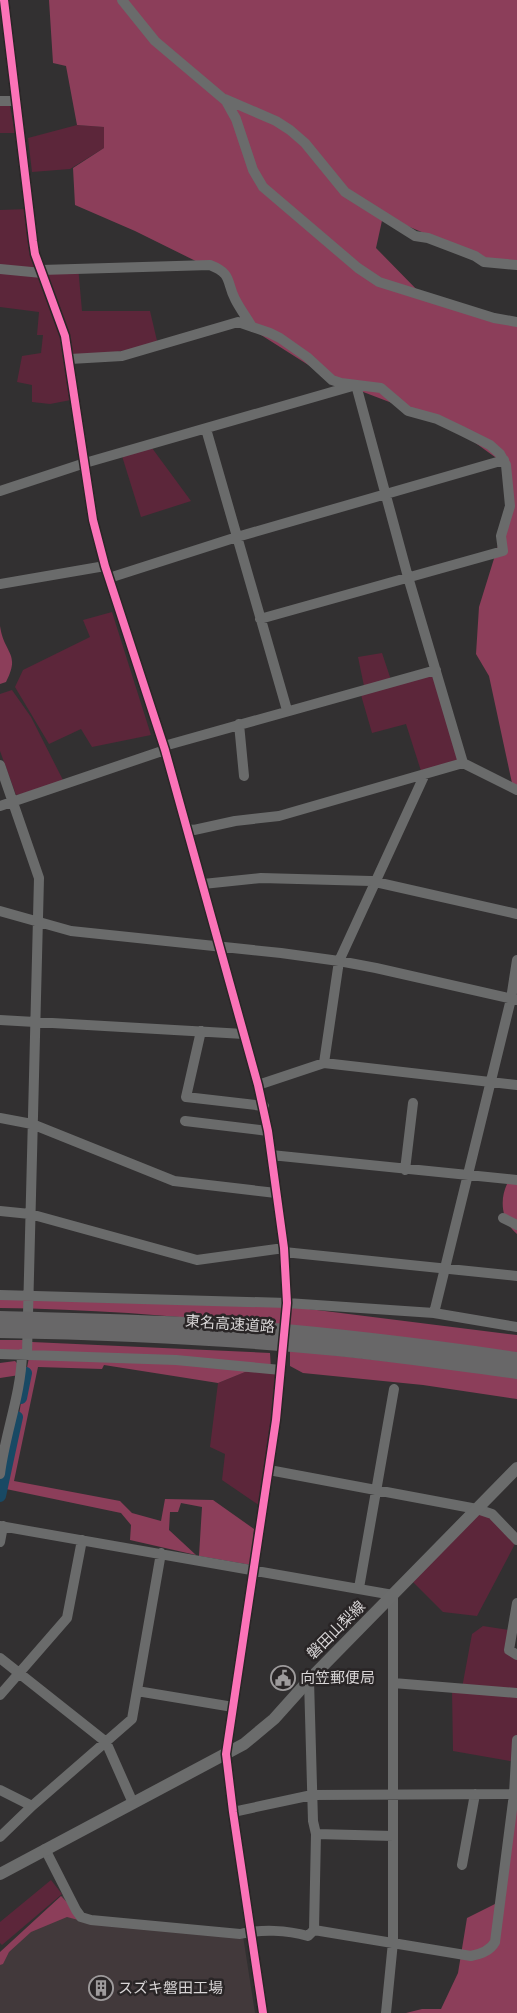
<svg xmlns="http://www.w3.org/2000/svg" width="517" height="2013" font-family="'DM Sans','Noto Sans JP',sans-serif">
<rect width="100%" height="100%" fill="#323031"/>
<!-- built -->
<path fill="#42393b" d="M65,1893l15,27 163,16 12,77h-255v-57z"/>
<!-- green -->
<path fill="#5c263a" d="M0,101h9l6,32h-15z
M77,125l27,2v21l-34,21 -38,3 -4,-34z
M29,209l12,61 -41,-3v-57z
M78,266l4,45h68l8,34 -85,14 3,40 -26,5 -18,-2v-17l-15,-3 5,-26 19,-3 2,-18h-6l2,-23 -39,-5v-38z
M152,448l39,53 -50,16 -19,-61z
M112,612l39,123 -59,12 -11,-18 -32,15 -34,-57 8,-17 67,-33 -7,-17z
M382,653l9,27 -27,6 -6,-29z
M433,675l25,87 -37,9 -15,-47 -34,9 -11,-38z
M12,690l19,27 34,67 -49,11 -16,-44v-57z
M271,1369l10,6 -18,133 -41,-28 3,-26 -15,-7 8,-64 27,-11z
M479,1512l14,4 23,26 -39,74 -34,-4 -30,-30z
M483,1626l26,4 8,28v79l-2,25 -62,-11 -1,-61 10,-2 10,-54z
M51,1880l11,14 -60,51 -2,-2v-21z"/>
<!-- forest -->
<path fill="#8c3e5a" d="M49,0h468v264h-18l-116,-48 -7,32 46,47 95,26v467l-5,-5 -23,-107 -13,-22 3,-47 27,-87v-55l-54,-39 -120,-46 -85,-54 -21,-50 -91,-45 -60,-26 -2,-37 31,-20v-21l-27,-2 -11,-59 -13,-3z
M0,626c4,28 21,27 6,56l-6,2z
M517,1182v52c-15,-12 -18,-33 -10,-50z
M0,1299l293,8 224,28v19c-172,-20 -344,-44 -517,-46z
M0,1340h23l1,11h-24z
M32,1342l238,11 1,16 -26,3 -27,11 -114,-18 -2,4 -64,-2 -24,114 106,20 12,12 29,8 4,-22 48,1 41,29 -3,36 -52,-9 3,-49 -21,-4 -3,9h-8l-1,18 27,25 -66,-15 1,-15 -10,-12 -115,-24 20,-115 -26,4v-15l15,-2 11,12z
M290,1350l227,26v23l-94,-14 -120,-12 -13,-7z
M517,1740v273h-111l16,-4h19l17,-36 9,-55 38,-19z
M61,1896l25,26 -19,-5 -36,15 -22,20 -6,12 -3,1v-13z"/>
<g fill="none" stroke-linecap="round" stroke-linejoin="round">
<!-- river -->
<path stroke="#184964" stroke-width="12" d="M21,1398l5,-25
M0,1496l17,-79"/>
<!-- minor -->
<path stroke="#6a6b6b" stroke-width="10" d="M4,0l29,241 2,13 30,82 28,184 12,46 60,184 93,335 10,46 16,117 3,55 -11,117 -50,334 7,58 30,201
M122,0l33,41 71,60 10,18 17,51 10,17 95,81 21,14 115,36 23,4
M225,99l51,22 14,9 15,13 40,49 70,44 13,2 47,18 9,6 33,3
M0,101h16
M0,269l42,4
M41,270l169,-5c23,9 16,17 25,34 5,10 12,19 17,28
M70,359l52,-3 116,-34 32,11 10,5 27,19 25,23 9,3 40,5 27,23 29,8 25,12 28,14 10,9 6,11 4,41 -9,30 2,15 -243,68
M206,429l81,281
M0,491l85,-28 271,-78 52,192 55,186 54,27
M109,578l128,-41 267,-77
M0,584l105,-18
M239,724l5,52
M164,746l272,-76
M0,765l39,113 -12,476
M0,806l165,-56
M187,829l7,1 41,-9 44,-5 184,-53
M203,884l58,-6 110,3 146,33
M0,911l71,20 210,22 58,8 37,7 141,32
M0,1020l244,14
M201,1031l-15,66 78,9
M324,1063l15,-102 86,-187
M258,1085l66,-22 193,22
M0,1118l32,6 142,57 102,12
M185,1121l83,10
M271,1155l246,25
M405,1170l8,-67
M0,1211l30,3 167,46 87,-12
M503,1218l14,7
M284,1252l233,24
M0,1295l287,8 147,10 83,14
M434,1313l77,-314 6,-39
M0,1354l176,6 105,10
M269,1470l208,39 15,5 25,26
M0,1474c5,-41 21,-79 22,-120
M0,1526l393,69v347l-7,71
M0,1542l3,-16
M359,1588l35,-199
M517,1603l-8,47 8,5
M0,1658l106,84 27,61
M309,1680l4,141 3,13 -2,96
M393,1683l124,10
M137,1691l96,16
M0,1695l67,-77 15,-78
M0,1790l32,16
M233,1812l79,-17 202,-1
M316,1834l77,2
M0,1837l32,-31 100,-87 29,-166
M45,1849l31,61 5,7 10,3 149,14c21,-5 47,-4 68,2l6,-6 157,26c10,-2 19,-5 24,-14l19,-148 3,-54
M462,1865l13,-71"/>
<!-- major -->
<path stroke="#6b6c6c" stroke-width="12" d="M0,1874l244,-130 30,-25 35,-39 208,-212"/>
<!-- highway -->
<path stroke="#686768" stroke-width="14" d="M0,1318c74,2 149,3 223,8 99,7 197,19 294,33
M0,1331c112,2 225,7 337,18 60,6 120,15 180,23"/>
<defs>
<path id="cycleway" d="M4,0l29,241 2,13 30,82 28,184 12,46 60,184 93,335 10,46 16,117 3,55 -11,117 -50,334 7,58 30,201"/>
</defs>
<!-- cycleway casing -->
<use href="#cycleway" stroke="#292526" stroke-width="11"/>
<!-- cycleway -->
<use href="#cycleway" stroke="#fb73b8" stroke-width="8"/>
</g>
<!-- icons -->
<defs>
<symbol id="civic-ring" viewBox="-11 -11 22 22"><circle r="9.5" fill="#292526" stroke="#9e9b9c" stroke-width="1.5"/><path d="M-.6-6.5H3V-4.5H.6V-3L4-1V1h2V6H-6V1h2V-1L-.6-3ZM-1.2 2.5V6h2.4V2.5Z" fill="#9e9b9c"/></symbol>
<symbol id="building-ring" viewBox="-11 -11 22 22"><circle r="9.5" fill="#292526" stroke="#9e9b9c" stroke-width="1.5"/><path d="M-4-6H4V6H1V3H-1V6H-4ZM-2.5-4.3h1.7v1.8h-1.7ZM.8-4.3h1.7v1.8H.8ZM-2.5-1h1.7V.8h-1.7ZM.8-1h1.7V.8H.8Z" fill="#9e9b9c"/></symbol>
</defs>
<g fill-rule="evenodd">
<use href="#civic-ring" x="269" y="1664" width="28" height="28"/>
<use href="#building-ring" x="87" y="1974" width="28" height="28"/>
</g>
<g text-anchor="middle" dominant-baseline="central" stroke-width="5" stroke-linejoin="round" paint-order="stroke">
<!-- street labels -->
<g font-size="15" fill="#d8d5d6" stroke="#292526">
<text transform="translate(230 1324) rotate(4)">東名高速道路</text>
<text transform="translate(336 1630) rotate(-45)">磐田山梨線</text>
</g>
<!-- poi labels -->
<g font-size="15" fill="#d8d5d6" stroke="#292526" text-anchor="start">
<text x="300" y="1678">向笠郵便局</text>
<text x="118" y="1988">スズキ磐田工場</text>
</g>
</g>
</svg>
